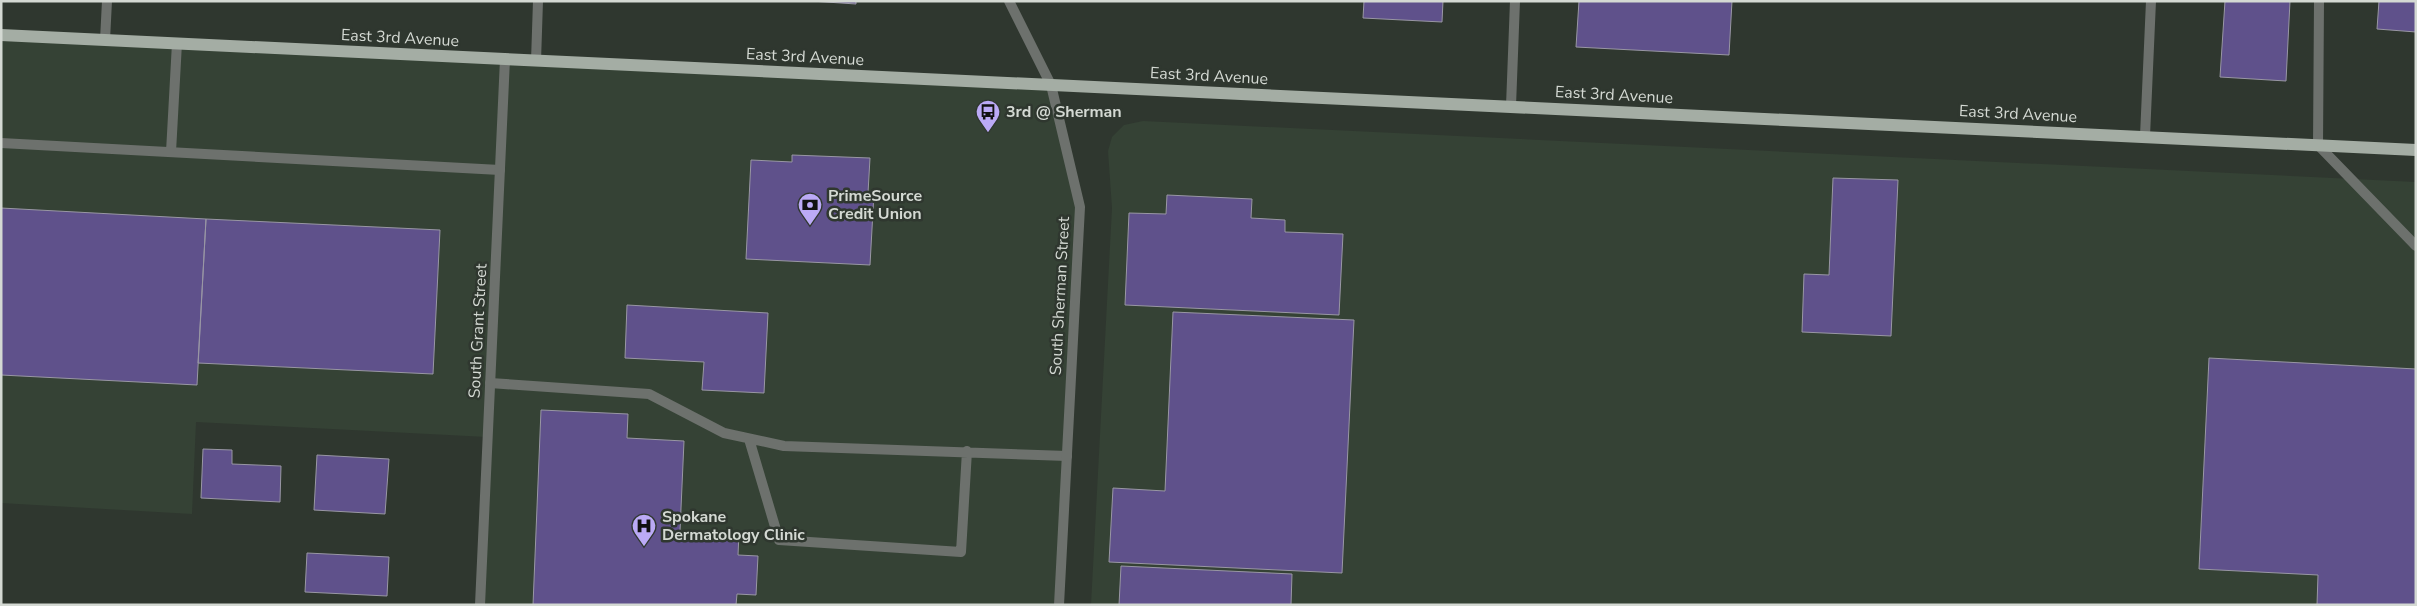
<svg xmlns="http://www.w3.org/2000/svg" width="2417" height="606" font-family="'Nunito Sans',sans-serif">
<rect width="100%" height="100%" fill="#2f372f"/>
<!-- built -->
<path fill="#354235" d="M1,35l1050,50 29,122 -20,398h-580l7,-168 -291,-15 -4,92 -191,-11z
M1143,121l1273,61v423h-1325l21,-397 -4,-57 4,-14 12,-12z"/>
<!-- building -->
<path fill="#5f518b" stroke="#9997a4" d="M811,1h45v3z
M1364,1h79l-1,21 -79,-4z
M1579,1h153l-3,54 -153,-8z
M2225,1h65l-4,80 -66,-4z
M2379,1h37v31l-39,-3z
M792,155l78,3 -2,35h6l-4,72 -124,-6 5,-99 41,2z
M1833,178l65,2 -7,156 -89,-4 2,-58 25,1z
M1167,195l85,4 -1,19 34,2v12l58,2 -4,81 -214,-10 4,-92 37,1z
M1,208l205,11 -9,166 -196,-10z
M206,219l234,11 -7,144 -235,-11z
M627,305l141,8 -4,80 -62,-3 2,-28 -79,-4z
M1173,312l181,8 -12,253 -233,-11 4,-74 52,3z
M2209,358l207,11v236h-99l1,-30 -119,-6z
M541,410l87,4 -1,24 57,3 -4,90 59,2 -1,22 20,1 -2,39 -19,-1 -1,11h-203z
M203,449l29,1v14l49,2 -1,36 -79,-4z
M317,455l72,4 -4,55 -71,-4z
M307,553l82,4 -2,39 -82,-4z
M1121,566l171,8 -1,31h-179h7z"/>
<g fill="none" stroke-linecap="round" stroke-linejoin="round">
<!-- service -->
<path stroke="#6d716d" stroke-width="10" d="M2319,1l-1,144 98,101
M105,40l2,-39
M536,61l2,-60
M1,143l499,27
M171,152l6,-109
M490,383l159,11 75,39 60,13 283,10
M749,439l30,101 182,12 6,-101"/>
<!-- minor -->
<path stroke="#6d716d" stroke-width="10" d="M1511,106l4,-105
M2145,136l6,-135
M480,605l25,-546"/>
<!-- tertiary -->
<path stroke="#6d716d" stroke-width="10" d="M1009,1l42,84 29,122 -21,398"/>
<!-- primary -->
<path stroke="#a4ada4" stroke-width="12" d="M1,35l2415,115"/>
</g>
<!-- icons -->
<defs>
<symbol id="bus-pin" viewBox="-11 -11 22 30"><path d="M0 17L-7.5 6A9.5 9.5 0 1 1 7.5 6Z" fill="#bbaaf6" stroke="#2f372f"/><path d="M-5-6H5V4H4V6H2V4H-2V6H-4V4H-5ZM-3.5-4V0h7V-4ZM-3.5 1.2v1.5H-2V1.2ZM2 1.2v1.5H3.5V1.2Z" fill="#111"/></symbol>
<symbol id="bank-pin" viewBox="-11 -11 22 30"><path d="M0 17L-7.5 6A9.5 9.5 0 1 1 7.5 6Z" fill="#bbaaf6" stroke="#2f372f"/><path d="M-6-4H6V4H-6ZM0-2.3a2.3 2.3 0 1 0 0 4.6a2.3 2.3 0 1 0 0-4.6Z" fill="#111"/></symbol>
<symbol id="hospital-pin" viewBox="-11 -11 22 30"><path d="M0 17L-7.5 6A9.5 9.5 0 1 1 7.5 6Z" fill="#bbaaf6" stroke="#2f372f"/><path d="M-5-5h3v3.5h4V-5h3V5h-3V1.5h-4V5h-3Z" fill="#111"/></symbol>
</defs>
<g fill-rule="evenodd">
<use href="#bus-pin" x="974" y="98" width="28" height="38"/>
<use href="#bank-pin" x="796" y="191" width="28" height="38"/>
<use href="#hospital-pin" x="630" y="512" width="28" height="38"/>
</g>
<g text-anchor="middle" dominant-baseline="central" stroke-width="5" stroke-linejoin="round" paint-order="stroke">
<!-- street labels -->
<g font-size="16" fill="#d4d9d3" stroke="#2f372f">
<text transform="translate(400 38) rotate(3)">East 3rd Avenue</text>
<text transform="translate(805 57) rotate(3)">East 3rd Avenue</text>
<text transform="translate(1209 76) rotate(3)">East 3rd Avenue</text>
<text transform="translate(1614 95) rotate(3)">East 3rd Avenue</text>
<text transform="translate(2018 114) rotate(3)">East 3rd Avenue</text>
<text transform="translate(1060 296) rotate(-87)">South Sherman Street</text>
<text transform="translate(478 331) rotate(-87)">South Grant Street</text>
</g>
<!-- poi labels -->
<g font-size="16" font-weight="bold" fill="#d4d9d3" stroke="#2f372f" text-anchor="start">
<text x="1006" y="112">3rd @ Sherman</text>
<text x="828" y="196">PrimeSource<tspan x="828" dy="18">Credit Union</tspan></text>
<text x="662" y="517">Spokane<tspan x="662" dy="18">Dermatology Clinic</tspan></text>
</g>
</g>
<!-- border -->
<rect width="2417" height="606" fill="none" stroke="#d4d9d3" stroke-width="5"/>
</svg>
